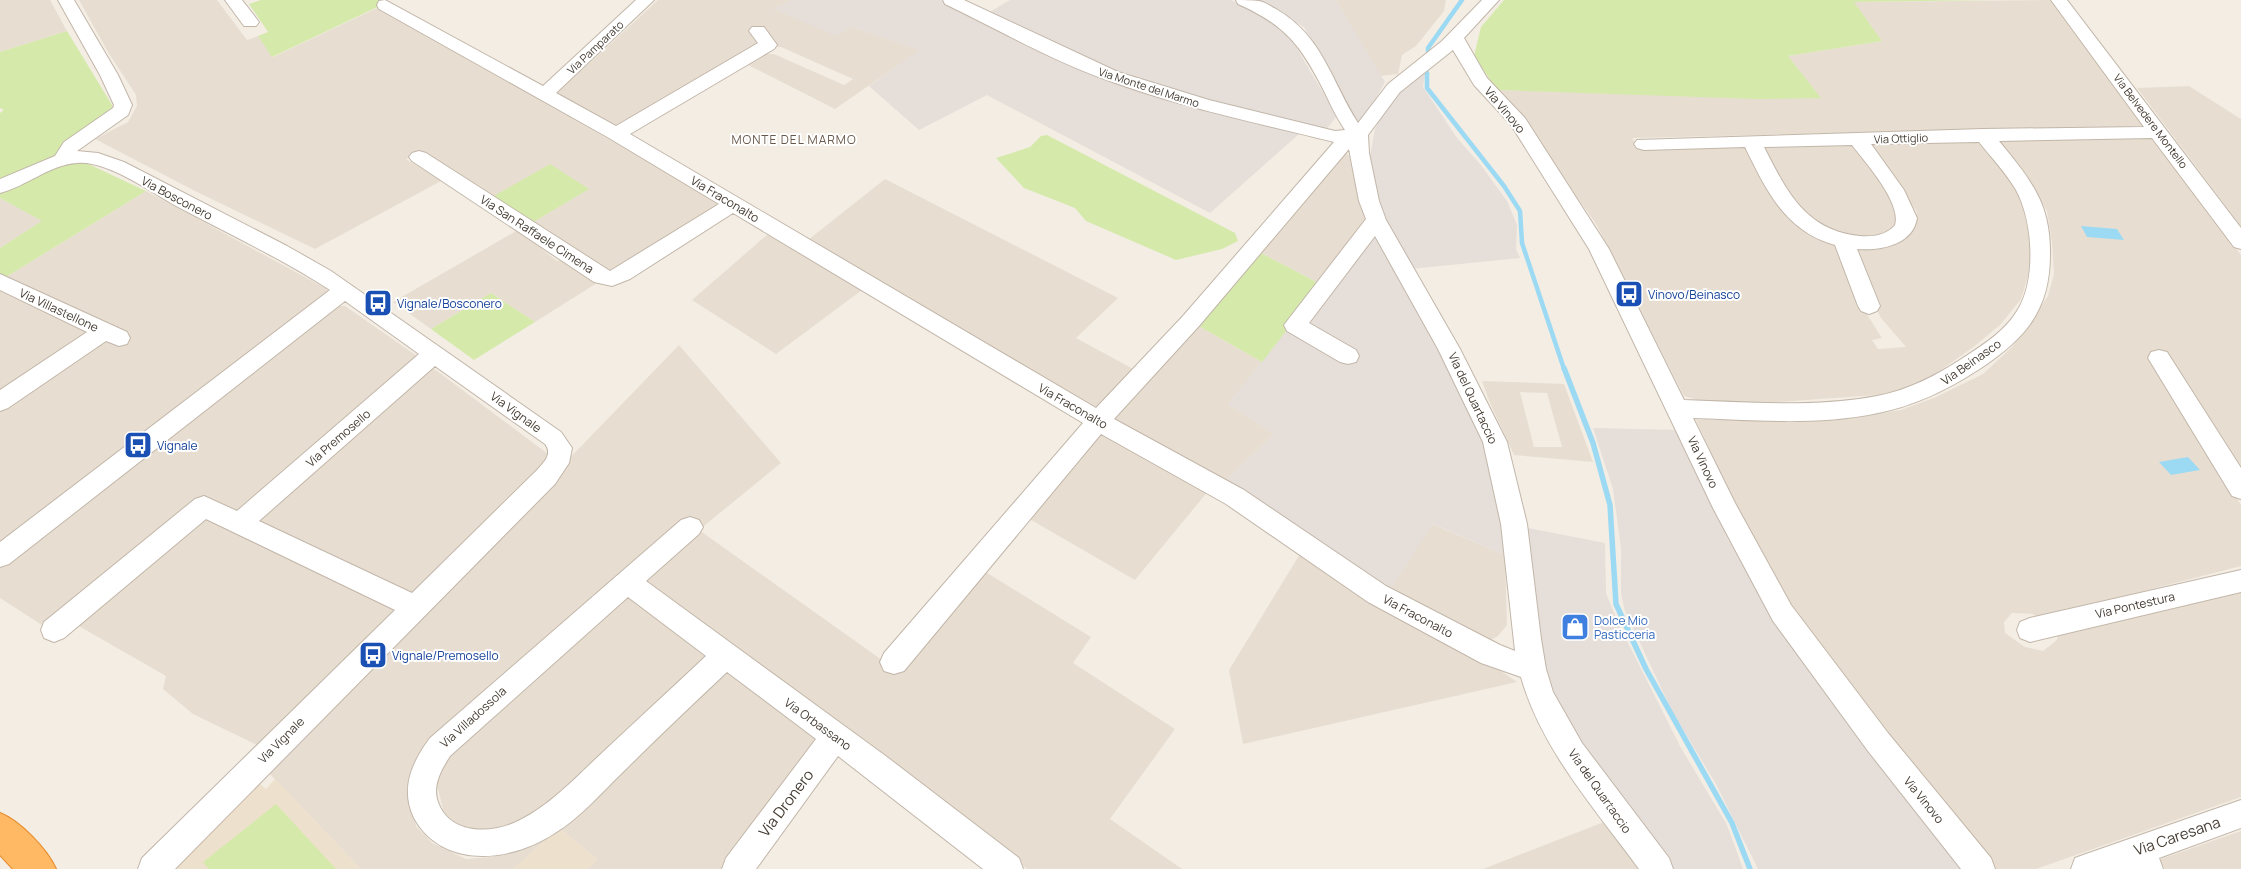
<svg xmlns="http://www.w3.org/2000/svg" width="2241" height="869" font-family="Manrope,sans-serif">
<rect width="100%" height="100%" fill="#f3ede4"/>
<!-- residential -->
<path fill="#e7ded1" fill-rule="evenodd" d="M0,0h50l17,31 -67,21z
M79,0h138l30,40 11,-4 15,21 104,-49 265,150 78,47 -108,68 -82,-49 58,-35 -96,8 -70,-46 -16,8 35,22 -126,68 -120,-58 -100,-52 33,-17 9,-16 -1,-11 -28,-43z
M658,0h133l-17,9 78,18 68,23 -85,59 -89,-45 19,-10h9l70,31 9,-6 -72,-32 -19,-1 -139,82 -66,-35z
M1336,0h110l-2,11 -28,35 -14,9 -4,19 -18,2z
M2052,0l93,126 -513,12 7,10h108l15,31 78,66 21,60 21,33 -10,2 6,9 28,-2 -25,-29 -13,-25 -17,-47 29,2 14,-3 18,-15 5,-18 -47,-68 103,-2 11,4 29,37 10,22 8,39 1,19 -11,36 -20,25 -25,21 -49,35 -36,14 -114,8 -75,-1 -18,-5 -88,-172 -79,-112 -20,-22 323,8 -32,-42 94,-15 -29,-39z
M2189,86l52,33v107l-104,-138z
M2154,136l87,119v222l-77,-101 77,129v61l-202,52 -6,-4 -21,-1 -8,9 1,11 20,14 18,4 14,-11 1,-7 183,-41v205l-205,72h-40l-66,-82 -161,-210 -73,-157h140l65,-10 35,-13 47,-23 29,-27 16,-22 20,-29 6,-22 -2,-32 -5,-31 -17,-28 -32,-42z
M1856,145l42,62 1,15 -8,10 -17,6 -32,-2 -45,-25 -37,-63z
M1345,151l4,5 11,48 9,19 -47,62 -63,-33z
M885,179l233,119 -42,40 59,32 -40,39 -287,-169z
M146,191l181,98 3,6 -330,251v-134l102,-72 14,4 14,-11 -124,-56z
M0,198l43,23 -43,27z
M518,230l39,31 5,-1 35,23 -62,39 -44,-29 -60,36 -38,-27z
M768,234l94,56 -86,64 -84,-54z
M0,290l93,43 -93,64z
M338,306h7l72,50 -172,157 -44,-16 -156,130 -45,-29v-30z
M1197,325l65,37 -34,42 46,30 -48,46 -114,-62z
M679,345l102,118 -82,67 197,140 88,-99 107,66 -18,26 102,66 -65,90 72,50h-155l-274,-208 -112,-83 -132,97 -97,125 4,26 16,17 34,16 26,-2 54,-18 -32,30h-153l-94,-98z
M433,368l119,89 -138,137 -158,-75z
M1482,381l82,3 29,78 -79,-7 -24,-52zM1520,392l27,1 15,54h-28z
M1098,433l111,57 -74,90 -109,-63z
M207,517l188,93 -136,136 -66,-32 -30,-25 3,-13 -89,-51z
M1432,524l73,31 2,70 -9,11 -9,5 -99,-51z
M1300,554l185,106 32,22 -274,62 -14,-74z
M625,594l88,66 -183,165 -61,7 -14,-9 -11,-10 -9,-36 12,-24z
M723,667l97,75 -95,127h-137l9,-10 -39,-32z
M1604,822l34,47h-155z
M2241,831v38h-76l-7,-9z"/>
<!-- industrial -->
<path fill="#e5ded9" d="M791,0h150l88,44 106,44 164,46 -89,79 -223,-118 -68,35 -50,-44 50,-36 -67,-23 -16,9 -63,-27z
M1010,0h221l53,27 53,89 -13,16 -134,-35 -65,-20 -137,-64z
M1254,0h82l49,82 -26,45 -55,-100 -16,-10z
M1420,71l5,3 -2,13 34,51 23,26 27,37 10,24 -1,24 4,9 -110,11 -23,-38 -10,-32 -7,-43 5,-27 11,-22 13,-17z
M1372,233l72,123 40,87 17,76 4,36 -72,-31 -43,66 -117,-72 -47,-38 48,-46 -46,-30 61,-77 16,-2z
M1593,428l87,2 49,111 23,39 218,289h-212l-42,-85 -44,-73 -47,-100 -4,-17v-46l-8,-59z
M1523,527l82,16 1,50 12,30 63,125 46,77 16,44h-73l-51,-64 -53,-87 -24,-48z"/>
<!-- education -->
<path fill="#ede0cc" d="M255,779l11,10 9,-10 86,90h-195z
M558,827l39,32 -9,10h-74z"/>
<!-- green -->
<path fill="#d5eaaa" d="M261,0h125l2,2 -116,55 -14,-21 10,-4 -19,-28z
M1504,0h490l-140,2 28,39 -94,15 33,42 -63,1 -261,-9 -23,-34 7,-29z
M67,31l48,79 -64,51 -51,21v-69l4,-3 -4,-2v-56z
M1047,135l188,98 3,8 -16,8 -46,11 -90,-39 -11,-13 -51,-20 -28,-30 34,-11 11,-11z
M82,161l64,30 -140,86 -6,-3v-26l42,-27 -42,-23v-5l56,-26z
M550,164l39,25 -59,35 -38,-27z
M1259,252l63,33 -60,77 -65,-37z
M491,293l44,29 -61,38 -43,-31z
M276,804l60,65h-127l-6,-7z"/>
<!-- water -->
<path fill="#9cdaf4" d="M2081,226l36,3 7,11 -37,-3z
M2188,457l12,13 -29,5 -12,-13z"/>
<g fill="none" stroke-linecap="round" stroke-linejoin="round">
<!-- stream-far1 -->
<path stroke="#9cdaf4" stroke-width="4.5" d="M1428,52v-4l34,-48
M1427,73v15l77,98 16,25 2,32 42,126"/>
<!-- stream -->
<path stroke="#9cdaf4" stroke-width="5.5" d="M1564,368l29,75 17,62 6,99 30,65 86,154 18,46"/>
<defs>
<path id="minor" d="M58,0h16l44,75 14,30 -4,10 -51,36 21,2 26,9 163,84 44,25 230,161 11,16 -3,15 -14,21 -380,385h-37l4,-11 253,-248 -189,-91 -142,119 -10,4 -10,-4 -3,-8 3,-8 151,-123 9,-3 33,15 182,-157 -74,-53 -336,263 -9,3v-25l330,-252c-48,-31 -99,-55 -150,-82 -27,-14 -72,-48 -103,-45 -28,2 -50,23 -77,30v-14l55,-23 9,-14 49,-34 1,-3 -14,-30zM435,366l110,78c8,10 -1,18 -8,26l-125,123 -153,-72z
M225,0h17l17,22 -3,4h-12z
M385,0l158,86 93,-86h18l-98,93 60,33 142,-83 -9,-12 3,-4h12l13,18 -3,4 -144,85 466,274 87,-92 151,-174c-76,-19 -154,-35 -227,-62 -54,-19 -110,-51 -162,-76l-2,-4h21l154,72 91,28 126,31 10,-1c-9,-13 -15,-27 -22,-41 -23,-45 -38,-64 -85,-85l-2,-4c7,0 16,0 23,1 6,1 11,5 17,8 47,27 55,72 82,114l30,-39 54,-43 40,-41h17l-35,38 23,40 38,40 84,131 75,151c64,2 130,8 193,-4 32,-6 60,-21 86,-38 20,-13 42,-27 54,-47 20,-31 16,-90 -1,-121 -10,-17 -25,-33 -37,-48l-108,2 33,46 13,28c-4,27 -37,33 -60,31l23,57 -3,5 -8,3 -8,-3 -3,-5 -23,-61c-50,-14 -69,-55 -90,-98l-101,3 -7,-2 -3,-4 3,-4 346,-11 161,-2 -93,-127h16l174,228v21l-7,-2 -82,-109 -153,3c13,16 26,31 36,49 11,19 15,40 15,61 1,60 -25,88 -72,119 -31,20 -64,36 -100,43 -60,13 -124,7 -185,5l42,85 56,102 97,128 103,125 4,11h-34l-93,-118 -95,-130 -60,-113 -124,-259 -78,-124 -37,-40 -21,-35 -53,42 -32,43 1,18 10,48 7,19 74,129 47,93 20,82 14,115 5,30 7,23 29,51 87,115 4,11h-34c-43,-59 -98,-120 -118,-192l-40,-14 -113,-61 -142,-98 -125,-70 -197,237 -10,3 -10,-3 -4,-9 4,-9 199,-230 -350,-210 -103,66 -18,7 -18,-4 -182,-121 -3,-4 3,-4 7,-2 7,2 184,118 109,-67 -110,-66 -230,-129 -2,-4 2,-4zM1852,145c13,17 50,58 43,80 -8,10 -22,12 -35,11 -55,-5 -74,-46 -96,-89zM1349,149l10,52 7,18 -82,106 3,6 53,31 8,2 8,-2 3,-6 -3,-6 -47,-27 66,-87 63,113 45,93 18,82 14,127 -15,-6 -114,-59 -142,-96 -130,-71 85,-93z
M0,274l127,58 3,6 -3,6 -8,2 -13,-5 -98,67 -8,3v-21l87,-58 -87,-42z
M2159,350l8,2 74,116v31l-9,-3 -84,-138 3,-6z
M690,517l9,3 4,7 -4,7 -53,47 241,176 132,101 4,11h-40l-145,-113 -82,113h-34l4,-11 90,-119 -89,-67c-35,33 -70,66 -104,100 -22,21 -42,45 -68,61 -45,30 -113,36 -141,-15 -14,-29 -2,-56 16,-80l251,-218zM628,597l78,59c-34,32 -69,64 -103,96 -26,24 -51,52 -83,68 -26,14 -70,16 -82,-18 -6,-16 3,-32 12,-46z
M2241,570v22l-211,50 -10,-4 -3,-8 3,-8 10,-4z
M2241,800v28l-82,30 4,11h-92l4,-11 11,-4z"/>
<path id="highway" d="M0,813c20,8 47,36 56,56h-43l-13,-14z"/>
</defs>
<!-- minor casing -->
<use href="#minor" stroke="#c2b6a9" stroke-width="2"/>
<!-- highway casing -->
<use href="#highway" stroke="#e68b2b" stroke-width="2"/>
<!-- minor -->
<use href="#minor" fill="#fff" fill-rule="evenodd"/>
<!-- highway -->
<use href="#highway" fill="#ffb863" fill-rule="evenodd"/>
</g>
<!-- icons -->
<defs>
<symbol id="bus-square" viewBox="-11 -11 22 22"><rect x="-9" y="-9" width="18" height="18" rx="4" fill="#1a4fb4" stroke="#fff"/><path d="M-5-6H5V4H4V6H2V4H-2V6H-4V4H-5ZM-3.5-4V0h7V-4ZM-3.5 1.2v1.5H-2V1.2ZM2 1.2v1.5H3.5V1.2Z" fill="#fff"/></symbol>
<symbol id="shop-square" viewBox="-11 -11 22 22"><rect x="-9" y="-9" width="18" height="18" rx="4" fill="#3f7fe0" stroke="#fff"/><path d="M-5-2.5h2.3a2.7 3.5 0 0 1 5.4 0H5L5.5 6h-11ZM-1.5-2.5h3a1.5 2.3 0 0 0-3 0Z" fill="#fff"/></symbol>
</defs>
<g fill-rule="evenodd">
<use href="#bus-square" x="1613" y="278" width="32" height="32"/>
<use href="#bus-square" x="362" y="287" width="32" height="32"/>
<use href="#bus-square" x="122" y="429" width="32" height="32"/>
<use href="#shop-square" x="1559" y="611" width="32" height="32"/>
<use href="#bus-square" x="357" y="639" width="32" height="32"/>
</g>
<g text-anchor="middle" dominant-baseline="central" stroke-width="4" stroke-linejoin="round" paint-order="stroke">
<!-- far-street labels -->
<g font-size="11" fill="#453c33" stroke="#fff">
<text transform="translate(595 47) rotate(-43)">Via Pamparato</text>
<text transform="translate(1149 87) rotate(18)">Via Monte del Marmo</text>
<text transform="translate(2151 121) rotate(53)">Via Belvedere Montello</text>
<text transform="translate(1901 138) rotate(-2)">Via Ottiglio</text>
</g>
<!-- street labels -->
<g font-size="12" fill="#453c33" stroke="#fff">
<text transform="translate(1505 110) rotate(50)">Via Vinovo</text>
<text transform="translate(177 198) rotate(28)">Via Bosconero</text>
<text transform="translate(725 199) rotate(31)">Via Fraconalto</text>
<text transform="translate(537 234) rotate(33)">Via San Raffaele Cimena</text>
<text transform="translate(59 310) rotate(25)">Via Villastellone</text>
<text transform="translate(1971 362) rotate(-35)">Via Beinasco</text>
<text transform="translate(1473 398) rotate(65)">Via del Quartaccio</text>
<text transform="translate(1073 406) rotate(30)">Via Fraconalto</text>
<text transform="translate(516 412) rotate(36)">Via Vignale</text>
<text transform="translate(338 438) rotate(-41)">Via Premosello</text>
<text transform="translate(1703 462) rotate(65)">Via Vinovo</text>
<text transform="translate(2135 605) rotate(-13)">Via Pontestura</text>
<text transform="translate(1418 616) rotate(28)">Via Fraconalto</text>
<text transform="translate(473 717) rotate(-42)">Via Villadossola</text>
<text transform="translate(818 724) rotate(36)">Via Orbassano</text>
<text transform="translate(281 740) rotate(-45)">Via Vignale</text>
<text transform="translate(1600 791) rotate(55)">Via del Quartaccio</text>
<text transform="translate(1924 800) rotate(51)">Via Vinovo</text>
</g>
<!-- far-quarter labels -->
<g font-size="12" letter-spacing="1" fill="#69594a" stroke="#fff">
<text x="794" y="139">MONTE DEL MARMO</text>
</g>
<!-- transit labels -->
<g font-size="12" fill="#164399" stroke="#fff" text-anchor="start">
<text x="1648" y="294">Vinovo/Beinasco</text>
<text x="397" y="303">Vignale/Bosconero</text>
<text x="157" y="445">Vignale</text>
<text x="392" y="655">Vignale/Premosello</text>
</g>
<!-- shop labels -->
<g font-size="12" fill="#366cbe" stroke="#fff" text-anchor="start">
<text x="1594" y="620">Dolce Mio<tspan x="1594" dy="14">Pasticceria</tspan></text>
</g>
<!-- near-street labels -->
<g font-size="15" fill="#453c33" stroke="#fff">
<text transform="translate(786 803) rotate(-53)">Via Dronero</text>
<text transform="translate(2177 836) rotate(-19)">Via Caresana</text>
</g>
</g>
</svg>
